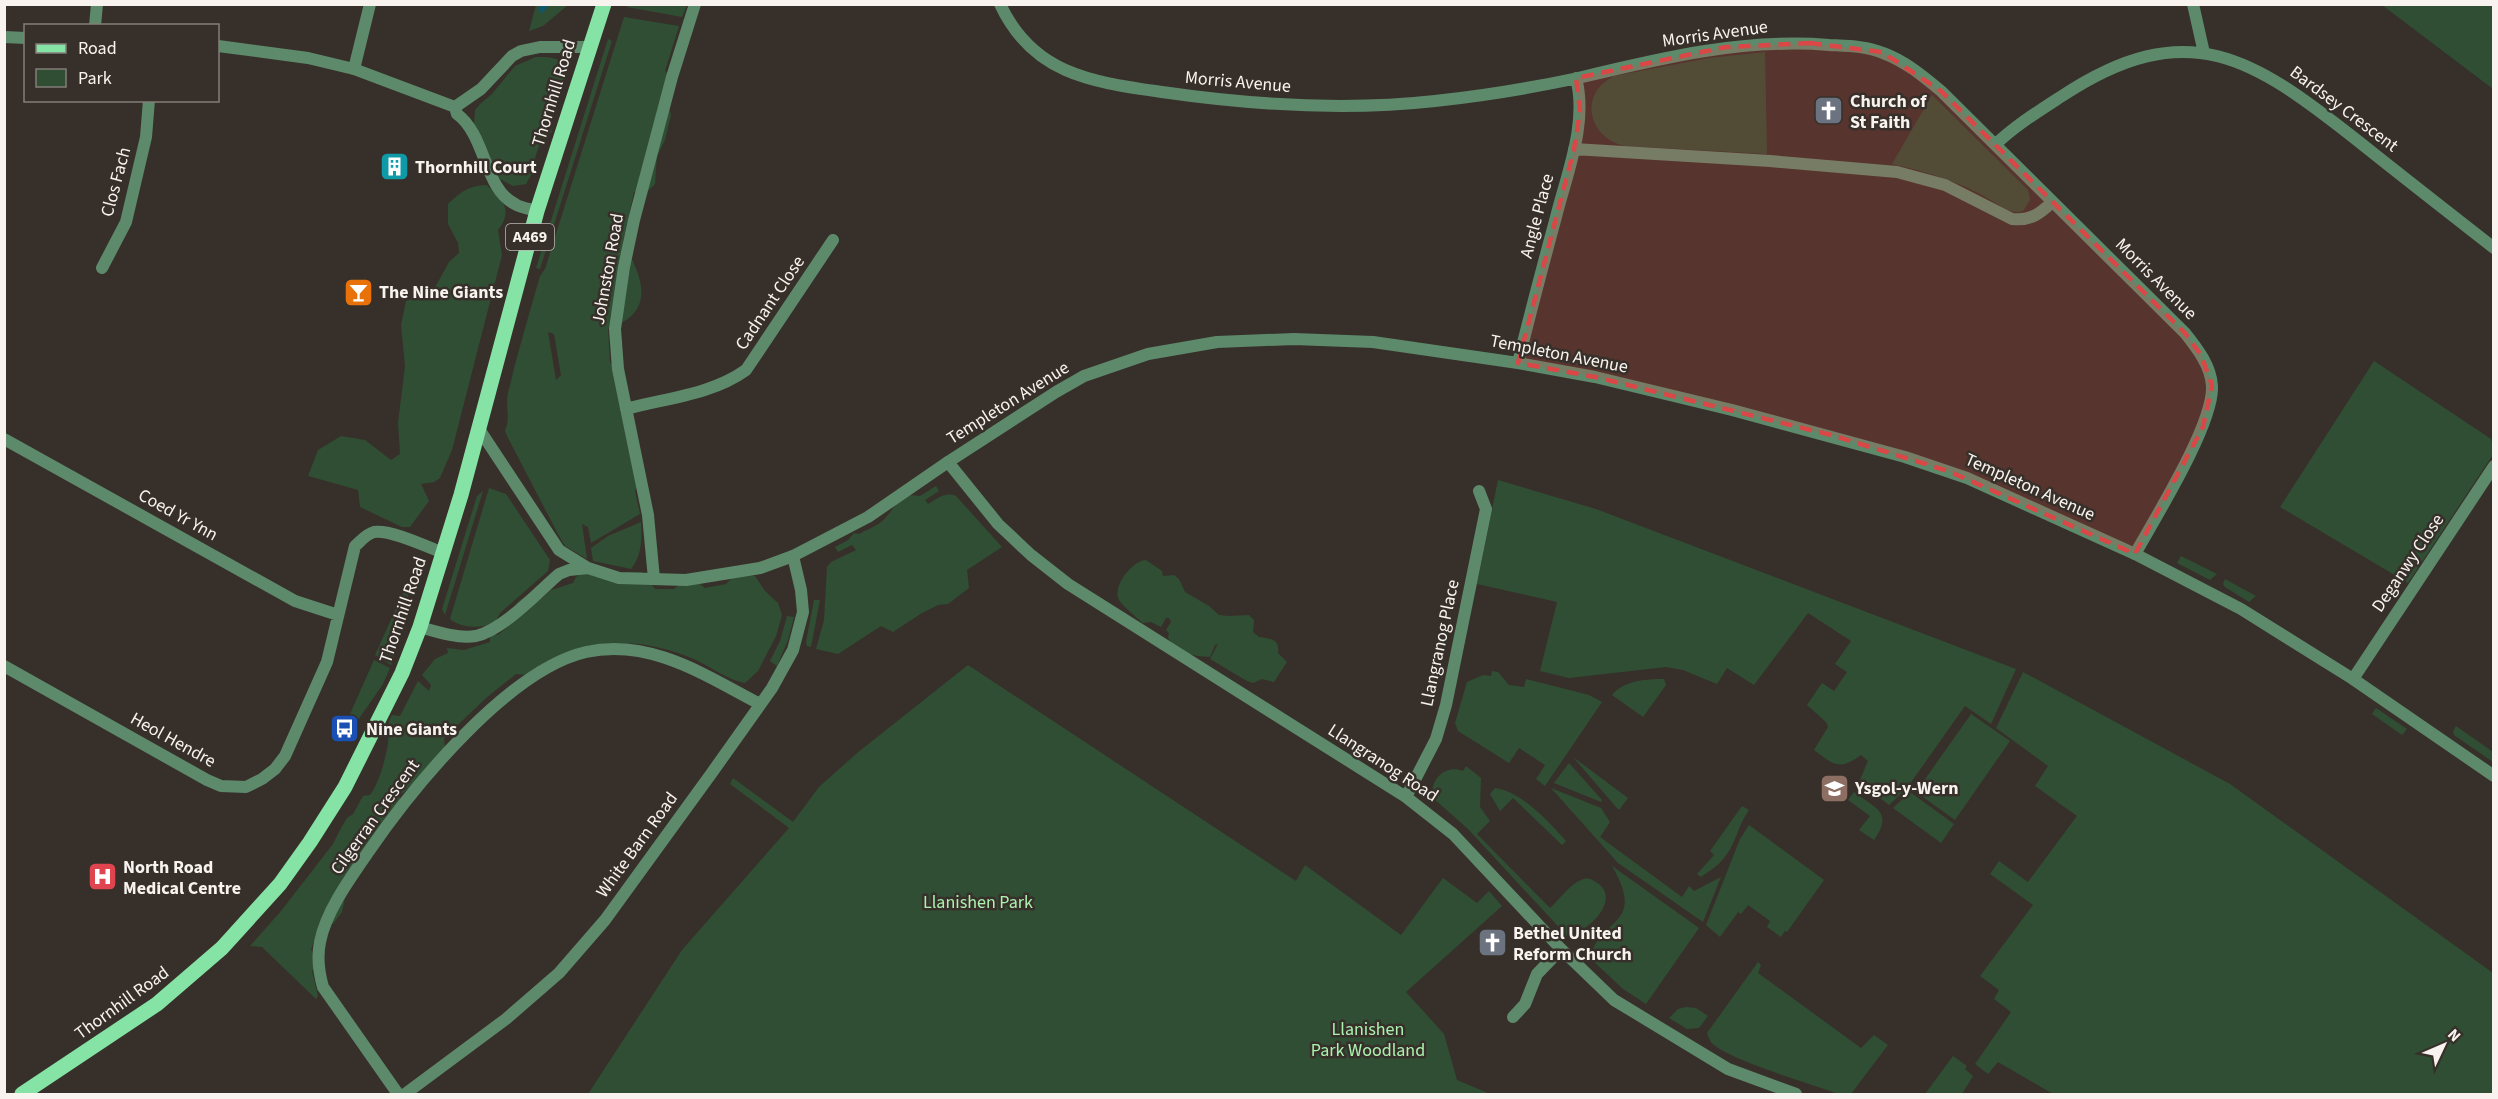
<svg xmlns="http://www.w3.org/2000/svg" width="2498" height="1099" font-family="'Source Sans 3',sans-serif">
<rect width="100%" height="100%" fill="#37302a"/>
<!-- green -->
<path fill="#304e33" fill-rule="evenodd" d="M628,4h59v1l-5,12 -55,-10z
M536,5v-1l32,1 -25,21 -14,5z
M2382,5h111v84z
M624,17l55,9 -14,45 4,4 -4,17 6,23 -6,25 -8,16 -2,28 -10,10 -11,-2 -11,50c20,36 34,70 -15,87l2,34 4,2 24,119 -3,7 5,23 -49,29 -3,-16 -6,-3 5,35 -22,-13 -7,-12 -51,-98 -2,-6c6,-11 0,-24 3,-37 9,-39 21,-78 32,-117l5,-7zM548,332l6,2 7,41 -5,5z
M608,39l4,2 -72,228 -4,-1z
M1765,52l2,102 -143,-8c-36,-9 -46,-52 -10,-70l95,-18z
M536,57c11,0 22,-1 29,9l-3,10 2,5 -6,8 -10,29 4,14 -10,5 -7,21 2,6 -11,20 -13,2 -13,-7 -26,-55 1,-14 5,-6 12,-10 23,-28z
M1932,95l96,95 2,10 -7,11c-14,4 -23,-6 -34,-12 -30,-18 -63,-27 -97,-35z
M486,185c18,14 27,26 12,45l4,25 -50,195 -12,28 -6,4 -13,2 8,17 -19,26h-8l-42,-20 -2,-17 -50,-14 10,-26 23,-14 24,4 26,20 9,-6 -2,-31 7,-57 -4,-41 5,-24 26,-8 17,-31 10,-9 -1,-10 -10,-19v-20c13,-12 20,-18 38,-19z
M2374,361l117,78 2,7 -1,10 -84,127 -128,-76z
M1498,480l98,29 420,160 -25,55 -26,-18 -58,82 -18,17 -30,-23 9,-21 -7,-6c-22,16 -27,10 -47,-5l14,-23 -2,-5 -19,-17 15,-22 12,8 13,-19 -12,-8 16,-23 -43,-28 -54,72 -27,-17 -10,16 -34,-14 -17,-3 -97,11 -29,-7 17,-69 -80,-18z
M936,486l3,5 -14,9 3,4c9,-5 17,-13 28,-8l46,51 -35,23 2,18 -21,16 -10,1 -16,8 -29,19 -12,-6 -43,28 -22,-5 8,-29 3,-53 4,-5 25,-12 -4,-5 -14,7 -3,-5 13,-7 6,-7 5,1c9,-5 23,-10 28,-18 11,-13 13,-24 33,-20z
M489,488l17,6 44,66 -2,11 -48,42 -5,10c-14,5 -33,6 -45,-4z
M483,491l-38,124 -3,-6 35,-113z
M641,522c1,18 1,33 -10,47l-38,-8 -2,-13 17,-12z
M2181,556l36,18 -7,6 -33,-17z
M1146,560l16,11 1,5 11,-1 5,4 6,13 24,14 10,9 10,1 20,-1 5,5 -1,12 6,5c11,2 21,1 19,16l9,9 -13,20 -12,-3 -9,4 -6,-2 -37,-22 8,-15 -3,1 -5,12c-18,-1 -32,-4 -42,-19l1,-5 -3,-3 5,-8 -2,-4h-3l-5,9 -10,-5 -8,1c-5,-4 -21,-18 -24,-23 -7,-14 13,-39 27,-40z
M588,568l36,5 18,-1 13,17h19l6,-5h20l5,4 21,-4 8,-8 11,-2 10,2 10,15 13,12 4,12 -6,21 -18,35 -13,12c-19,-4 -34,-16 -51,-24 -47,-20 -99,-23 -145,1l-1,5 -22,10 -10,-1 -30,24 -42,40 1,12c-17,13 -29,34 -45,45v18l-32,42 -5,16 -17,22 -4,19 -9,12 -14,1 -8,25c6,7 7,14 1,21l6,25 -2,3 -54,-52 -12,-1 31,-35 52,-67 8,-16 6,-10 6,-4 10,-18 7,-1c10,-14 15,-35 18,-51 1,-11 -3,-19 4,-29l8,1 18,-35 11,10 2,-6 -9,-10 13,-16 13,-6 -1,-5 17,2 26,-8v-5l5,-3 3,1 13,-11c-2,-10 4,-25 16,-27 4,-1 11,1 15,1l9,-8 22,-7 3,-6z
M2225,579l31,17 -7,6 -24,-15 -2,-3z
M409,580l1,10 -2,7 6,3 -23,65 -16,-10z
M814,600h6l-9,47 -4,-1 -1,-4z
M787,616l7,1 -6,23 -11,26 -7,-5 10,-20z
M374,660l16,8 -7,16 -25,36 -8,-6z
M968,665l328,216 9,-16 96,70 42,-57 34,25 12,-12 13,15 -96,86 38,42 13,46 33,14h-902l94,-144 107,-122 -59,-44 3,-6 60,44 26,-35 38,-34z
M1492,671l6,1 11,13 15,2 2,-8 63,16 13,7 -57,84 -9,-7 9,-14 -26,-17 -10,15 -51,-32 -3,-8 12,-41 16,-7 8,1z
M2023,672l207,112 263,189v121h-440l-55,-32 -10,12 -13,-10 36,-52 -17,-13 5,-9 -19,-14 53,-71 -43,-31 9,-13 29,21 49,-66 -42,-30 13,-20 -52,-38z
M1656,679h8l2,6 -23,32 -31,-22c11,-13 28,-15 44,-16z
M2376,708l31,21 -5,6 -30,-21z
M1971,714l39,27 -55,79 -39,-28z
M2456,726l37,26v10l-39,-27 -1,-4z
M1573,757l55,41 -9,12 -3,-3z
M1569,763l33,37 -1,2 -47,-19z
M1466,766l15,12 -1,29 10,14 -13,13 73,74c9,-8 19,-23 31,-28 5,-2 8,-2 13,1 31,16 -6,52 -27,55l-99,-107 -35,-31c-4,-19 13,-34 30,-27z
M1495,788c26,3 54,34 71,53l-4,4 -49,-47 -13,13 -10,-17z
M1551,788l50,20 9,14 -10,15 82,60 7,-11 5,5 27,-14 -18,45 -85,-59z
M1854,792c21,16 40,20 20,48l-15,-10 11,-14 -22,-16z
M1910,792l44,32 -13,19 -48,-35z
M1742,806l7,4c-11,15 -13,34 -25,48 -6,8 -15,13 -23,19l-4,-3 17,-19 -4,-4z
M1749,825l75,55 -37,52 -2,-1 -4,6 -14,-10 3,-6 -22,-16 -7,9 -3,-2 -18,25 -14,-12 34,-86z
M1612,866l87,62 -53,76 -23,-15 -33,-31c10,-42 57,-31 22,-92z
M1758,962l3,3 -3,8 103,75 13,-13 14,10 -37,49h-12c-25,-9 -116,-36 -128,-52 -2,-3 -3,-6 -4,-9z
M1686,1007l10,1 12,8 -9,12 -12,1 -18,-11 9,-9z
M1953,1056l14,10 -2,3 8,7 -11,18h-37z"/>
<g fill="none" stroke-linecap="round" stroke-linejoin="round">
<!-- stream -->
<path stroke="#115767" stroke-width="7" d="M542,9l3,-5"/>
<!-- minor -->
<path stroke="#5e8a6c" stroke-width="12" d="M1000,4c33,71 93,78 162,88 90,13 182,19 273,9 47,-5 96,-13 143,-23 83,-20 165,-40 251,-33 18,1 37,1 54,8 22,8 40,23 58,38l244,242c12,15 26,33 27,53 2,38 -57,132 -77,168
M2193,4l11,49
M95,26l2,-22
M354,69l16,-65
M1996,144c20,-19 43,-33 66,-48 126,-83 191,-38 296,45 45,36 90,71 136,107
M1574,149l196,12 127,11 48,13 67,34c18,2 28,-5 40,-17
M102,268l24,-46 20,-85 3,-37
M1518,363c12,-49 25,-98 38,-146 11,-44 32,-94 20,-139
M626,409c40,-11 85,-14 120,-39l87,-130
M4,439l291,162 43,14
M948,462l50,62 33,31 37,29 338,213 47,37 108,115 53,51 114,69 68,25
M654,579l-6,-64 -30,-146 -3,-40 9,-62 10,-47 38,-143 23,-73
M4,666l203,114 14,6 25,1 16,-8 13,-10 10,-13 42,-94 28,-116c6,-5 11,-12 19,-14 16,-3 54,15 69,21
M2353,679l141,-213
M1406,797l30,-58 10,-34 40,-196 -7,-18
M1513,1017l12,-13 12,-30 24,-25
M398,1094l-75,-107c-4,-14 -6,-30 -3,-45 6,-31 31,-65 49,-91 44,-64 139,-181 217,-199 65,-14 120,24 174,52
M405,1094l101,-75 53,-46 46,-53 106,-146 61,-86 21,-38 10,-38 -2,-22 -8,-34"/>
<!-- tertiary -->
<path stroke="#5e8a6c" stroke-width="12" d="M4,37l22,1
M218,46l90,12 46,11 101,38 2,7c29,21 27,75 58,90 6,4 15,5 22,7
M455,107l26,-18 31,-33 9,-5 19,-4h49
M479,429l80,121 29,18 31,10 67,2 74,-12 33,-12 75,-39 80,-55 108,-70 28,-16 64,-22 69,-12 77,-3 79,3 145,21 77,14 137,33 173,47 62,21 168,76 106,55 112,70 141,97
M420,627c17,5 38,12 56,9 27,-6 62,-44 83,-62l10,-4 19,-2"/>
<!-- primary -->
<path stroke="#85e3a5" stroke-width="15" d="M22,1094l135,-90 65,-56 58,-64 30,-42 35,-55 57,-114 18,-46 41,-132 76,-284 67,-207"/>
</g>
<!-- marked area -->
<path fill="#db4646" fill-opacity="0.2" stroke="#db4646" stroke-width="4.5" stroke-dasharray="12 8" stroke-linejoin="round" d="M1810,43l72,9 59,39 244,242 16,22 11,30 -9,42 -68,127 -187,-83 -117,-36 -236,-58 -77,-14 56,-214 6,-37 -4,-34 150,-31z"/>
<!-- icons -->
<defs>
<symbol id="church-square" viewBox="-11 -11 22 22"><rect x="-9" y="-9" width="18" height="18" rx="4" fill="#6b7280" stroke="#37302a"/><path d="M-1.2-6h2.4v3.5h3.3v2.4h-3.3V6h-2.4V-.1h-3.3v-2.4h3.3Z" fill="#fff"/></symbol>
<symbol id="building-square" viewBox="-11 -11 22 22"><rect x="-9" y="-9" width="18" height="18" rx="4" fill="#0f9aa8" stroke="#37302a"/><path d="M-4-6H4V6H1V3H-1V6H-4ZM-2.5-4.3h1.7v1.8h-1.7ZM.8-4.3h1.7v1.8H.8ZM-2.5-1h1.7V.8h-1.7ZM.8-1h1.7V.8H.8Z" fill="#fff"/></symbol>
<symbol id="bar-square" viewBox="-11 -11 22 22"><rect x="-9" y="-9" width="18" height="18" rx="4" fill="#e8710a" stroke="#37302a"/><path d="M-6-5H6L.8 .8V4.5H3.5V6h-7V4.5H-.8V.8Z" fill="#fff"/></symbol>
<symbol id="bus-square" viewBox="-11 -11 22 22"><rect x="-9" y="-9" width="18" height="18" rx="4" fill="#1a4fb4" stroke="#37302a"/><path d="M-5-6H5V4H4V6H2V4H-2V6H-4V4H-5ZM-3.5-4V0h7V-4ZM-3.5 1.2v1.5H-2V1.2ZM2 1.2v1.5H3.5V1.2Z" fill="#fff"/></symbol>
<symbol id="school-square" viewBox="-11 -11 22 22"><rect x="-9" y="-9" width="18" height="18" rx="4" fill="#8d6e63" stroke="#37302a"/><path d="M0-5L7-2L0 1L-7-2ZM-4 1L0 2.5L4 1V4Q0 6-4 4Z" fill="#fff"/></symbol>
<symbol id="hospital-square" viewBox="-11 -11 22 22"><rect x="-9" y="-9" width="18" height="18" rx="4" fill="#e0444e" stroke="#37302a"/><path d="M-5-5h3v3.5h4V-5h3V5h-3V1.5h-4V5h-3Z" fill="#fff"/></symbol>
</defs>
<g fill-rule="evenodd">
<use href="#church-square" x="1812" y="94" width="33" height="33"/>
<use href="#building-square" x="378" y="150" width="33" height="33"/>
<use href="#bar-square" x="342" y="276" width="33" height="33"/>
<use href="#bus-square" x="328" y="712" width="33" height="33"/>
<use href="#school-square" x="1818" y="772" width="33" height="33"/>
<use href="#hospital-square" x="86" y="860" width="33" height="33"/>
<use href="#church-square" x="1476" y="926" width="33" height="33"/>
</g>
<g text-anchor="middle" dominant-baseline="central" stroke-width="5" stroke-linejoin="round" paint-order="stroke">
<!-- shield labels -->
<rect fill="#37302a" stroke="#beb8b4" stroke-width="1.5" x="506" y="224" width="48" height="26" rx="4.5"/>
<g font-size="16" font-weight="bold" fill="#f8f3ef">
<text x="530" y="237">A469</text>
</g>
<!-- street labels -->
<g font-size="18" fill="#f8f3ef" stroke="#37302a">
<text transform="translate(1715 34) rotate(-8)">Morris Avenue</text>
<text transform="translate(1238 82) rotate(5)">Morris Avenue</text>
<text transform="translate(554 93) rotate(-73)">Thornhill Road</text>
<text transform="translate(2344 109) rotate(37)">Bardsey Crescent</text>
<text transform="translate(116 182) rotate(-75)">Clos Fach</text>
<text transform="translate(1537 216) rotate(-75)">Angle Place</text>
<text transform="translate(608 269) rotate(-80)">Johnston Road</text>
<text transform="translate(2156 279) rotate(45)">Morris Avenue</text>
<text transform="translate(770 303) rotate(-56)">Cadnant Close</text>
<text transform="translate(1559 354) rotate(11)">Templeton Avenue</text>
<text transform="translate(1008 403) rotate(-32)">Templeton Avenue</text>
<text transform="translate(2030 487) rotate(24)">Templeton Avenue</text>
<text transform="translate(178 515) rotate(29)">Coed Yr Ynn</text>
<text transform="translate(2408 563) rotate(-56)">Deganwy Close</text>
<text transform="translate(403 610) rotate(-71)">Thornhill Road</text>
<text transform="translate(1440 643) rotate(-78)">Llangranog Place</text>
<text transform="translate(173 740) rotate(29)">Heol Hendre</text>
<text transform="translate(1383 763) rotate(33)">Llangranog Road</text>
<text transform="translate(375 817) rotate(-54)">Cilgerran Crescent</text>
<text transform="translate(637 845) rotate(-54)">White Barn Road</text>
<text transform="translate(122 1003) rotate(-36)">Thornhill Road</text>
</g>
<!-- poi labels -->
<g font-size="18" font-weight="bold" fill="#f8f3ef" stroke="#37302a" text-anchor="start">
<text x="1850" y="101">Church of<tspan x="1850" dy="21">St Faith</tspan></text>
<text x="415" y="167">Thornhill Court</text>
<text x="379" y="292">The Nine Giants</text>
<text x="366" y="729">Nine Giants</text>
<text x="1855" y="788">Ysgol-y-Wern</text>
<text x="123" y="867">North Road<tspan x="123" dy="21">Medical Centre</tspan></text>
<text x="1513" y="933">Bethel United<tspan x="1513" dy="21">Reform Church</tspan></text>
</g>
<!-- park labels -->
<g font-size="18" fill="#aaf3af" stroke="#37302a">
<text x="978" y="902">Llanishen Park</text>
<text x="1368" y="1029">Llanishen<tspan x="1368" dy="21">Park Woodland</tspan></text>
</g>
</g>
<!-- border -->
<rect width="2498" height="1099" fill="none" stroke="#f8f3ef" stroke-width="12"/>
<!-- legend -->
<rect x="24" y="24" width="195" height="78" fill="#37302a" stroke="#847e79" stroke-width="1.5"/>
<rect x="36" y="44" width="30" height="9" fill="#85e3a5" stroke="#847e79" stroke-width="1.5"/>
<text x="78" y="54" font-size="18" fill="#f8f3ef">Road</text>
<rect x="36" y="69" width="30" height="18" fill="#304e33" stroke="#847e79" stroke-width="1.5"/>
<text x="78" y="84" font-size="18" fill="#f8f3ef">Park</text>
<!-- north arrow -->
<g transform="translate(2444 1045) rotate(46)" stroke="#37302a" stroke-width="4.5" paint-order="stroke">
<path d="M0-4.5L10 22L0 15L-10 22Z" fill="#f8f3ef"/>
<text y="-9" font-size="16" font-weight="bold" text-anchor="middle" fill="#f8f3ef">N</text>
</g>
</svg>
